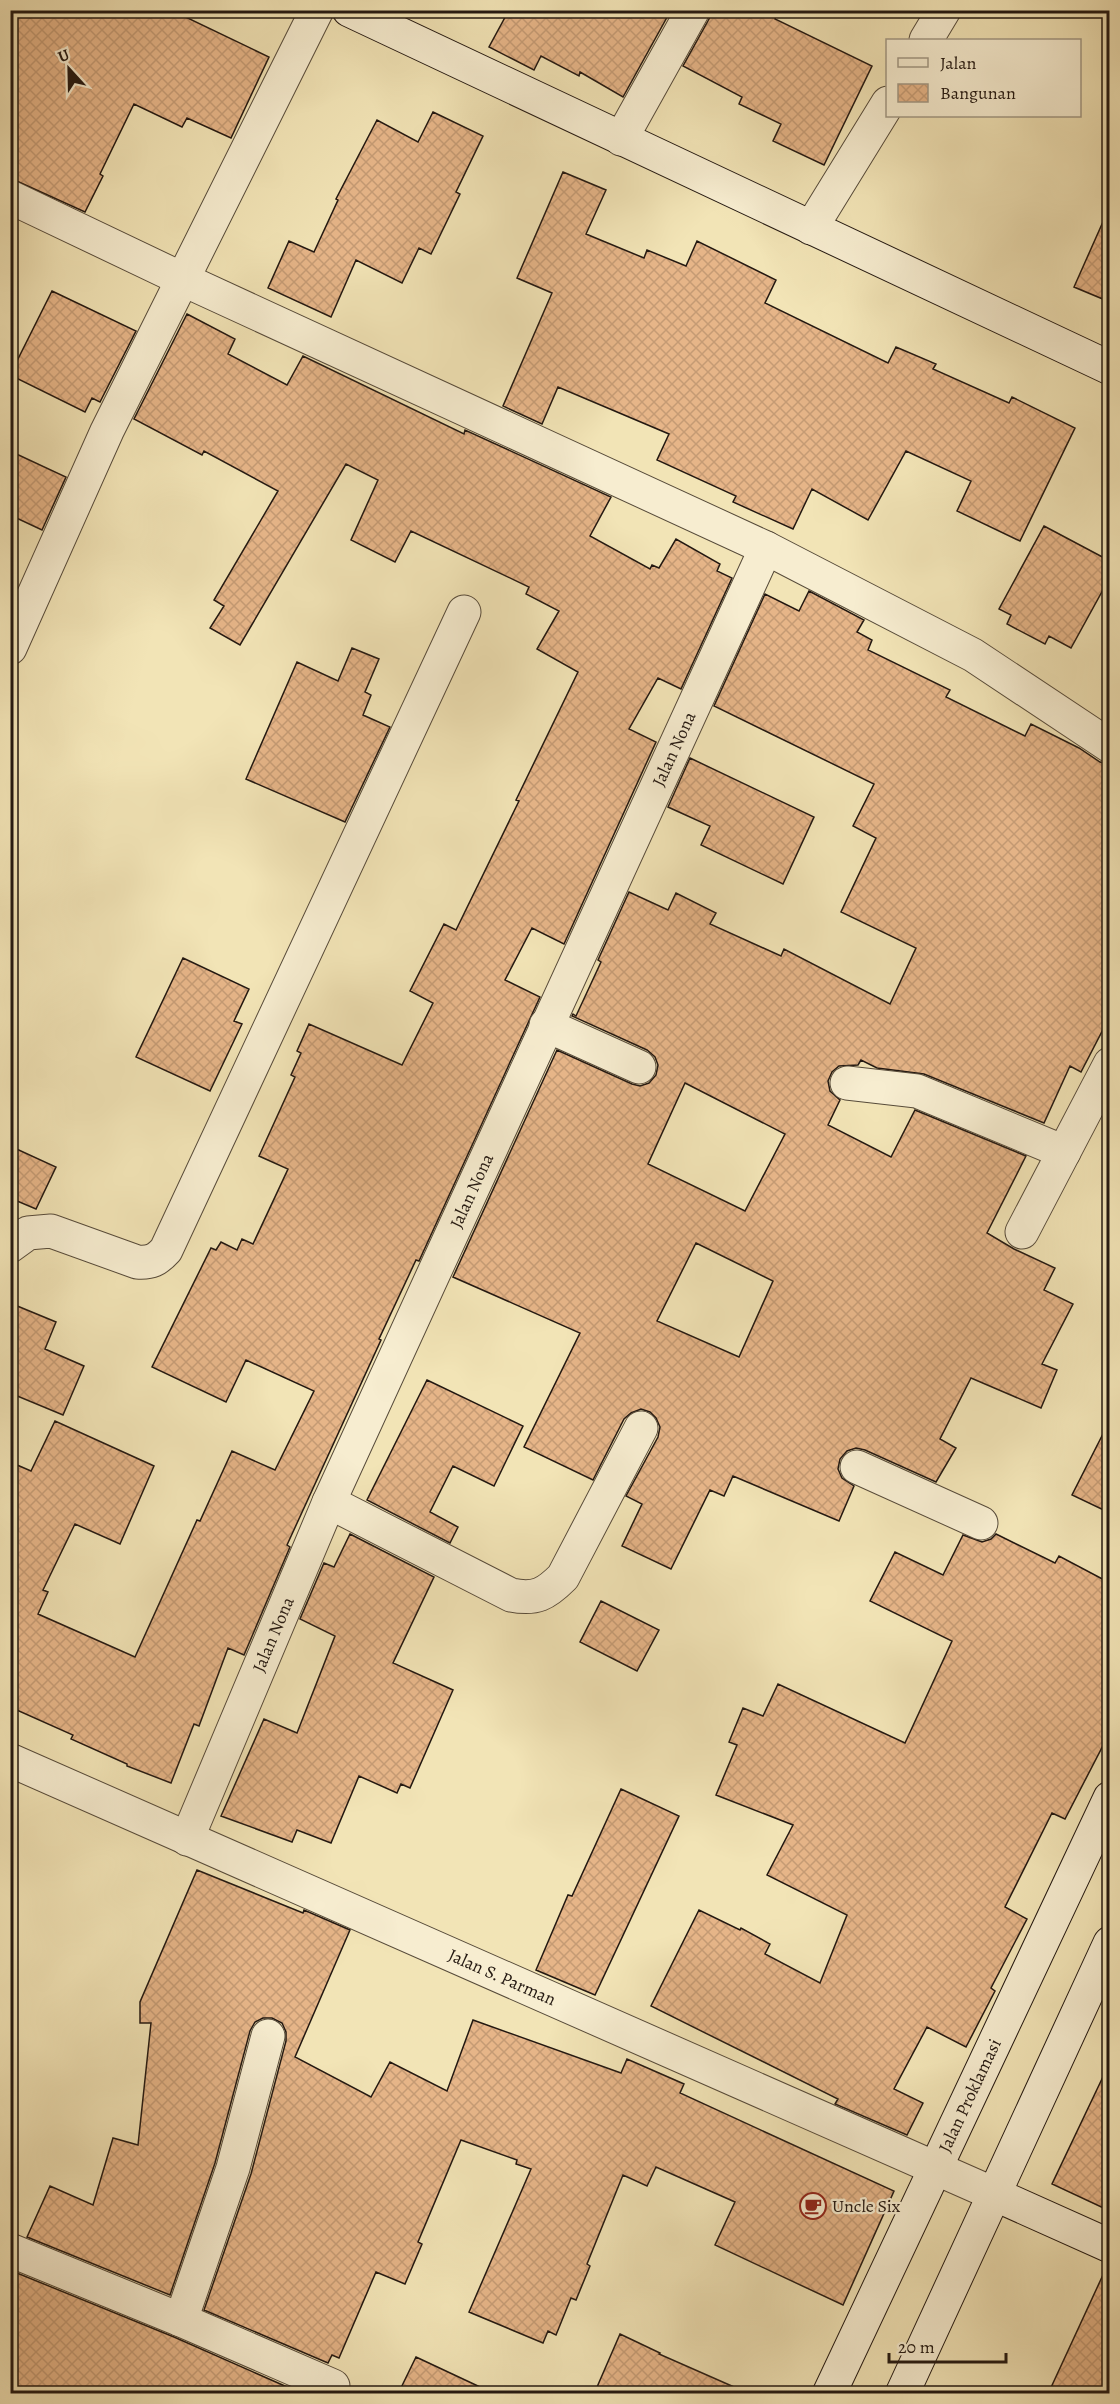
<svg xmlns="http://www.w3.org/2000/svg" width="1120" height="2404" font-family="Alegreya,serif">
<defs>
<pattern id="building-cross-hatch" width="8" height="8" patternUnits="userSpaceOnUse" patternTransform="scale(1.5)"><rect width="8" height="8" fill="#e6b588"/><path d="M0 0l8 8M0 8l8-8" fill="none" stroke="#c59b74"/></pattern>
</defs>
<rect width="100%" height="100%" fill="#f2e4b6"/>
<filter id="stains"><feTurbulence type="fractalNoise" baseFrequency=".00333" numOctaves="4"/><feColorMatrix values="0 0 0 0 .2 0 0 0 0 .09 0 0 0 0 .02 0 0 0 .5 -.17"/></filter>
<radialGradient id="worn" r=".72"><stop offset=".6" stop-color="#630" stop-opacity="0"/><stop offset="1" stop-color="#630" stop-opacity=".3"/></radialGradient>
<!-- building -->
<path fill="url(#building-cross-hatch)" stroke="#231811" stroke-width="1.5" fill-rule="evenodd" d="M10,10h161l98,47 -38,81 -44,-20 -5,9 -48,-23 -34,70 3,2 -18,36 -75,-34z
M509,10h162l-48,87 -43,-25 -1,4 -38,-20 -7,14 -45,-23z
M712,10h67l-4,9 97,47 -48,99 -51,-24 8,-17 -42,-20 3,-7 -59,-31 26,-47z
M433,112l50,24 -27,56 4,2 -29,60 -12,-6 -17,35 -46,-23 -25,57 -63,-29 21,-47 25,11 24,-52 -2,-1 41,-79 41,22z
M563,172l43,18 -20,44 58,24 3,-8 39,16 11,-25 79,39 -11,23 123,60 8,-16 40,17 -3,5 76,34 3,-6 63,31 -55,113 -63,-30 14,-30 -65,-30 -38,69 -56,-31 -19,40 -60,-27 3,-6 -79,-36 12,-26 -111,-47 -16,37 -39,-18 49,-113 -35,-15z
M1110,206v96l-36,-15z
M52,291l84,40 -36,71 -8,-4 -7,14 -75,-37z
M187,314l48,25 -7,15 59,31 16,-29 161,78 1,-4 146,67 -21,39 60,33 2,-4 7,3 17,-29 44,25 -3,7 15,7 -51,111 -23,-11 -29,51 27,13 -92,202 -32,-16 -27,52 35,17 -121,264 -3,-1 -37,79 2,1 -94,205 3,2 -46,108 -16,-7 -29,78 -5,-2 -23,59 -44,-17v-2l-56,-25 2,-4 -63,-28v-245l21,9 24,-50 99,45 -34,78 -45,-20 -32,66 5,2 -10,22 97,43 62,-137 3,1 32,-70 43,19 39,-79 -68,-31 -20,42 -74,-35 59,-119 5,2 5,-8 16,8 5,-11 11,5 35,-75 -29,-13 36,-79 -4,-2 10,-22 -4,-2 12,-27 93,41 31,-62 -23,-12 34,-67 12,6 63,-129 -3,-1 62,-128 -41,-23 22,-38 -33,-17 3,-7 -118,-56 -16,31 -44,-22 27,-60 -32,-16 -106,181 -30,-17 14,-22 -10,-6 64,-109 -74,-40 -2,4 -68,-36z
M10,451l56,26 -24,53 -32,-15z
M1044,526l66,35v16l-39,71 -22,-12 -4,8 -38,-20 4,-9 -12,-6z
M809,591l55,29 -7,12 15,8 -4,10 82,40 -4,7 79,39 6,-12 48,24 21,14 10,3v251l-29,56 -11,-6 -26,57 -120,-49 -47,-6 -16,-8 -3,5 -19,1 -7,6 -4,9 2,10 10,9 -12,25 63,32 24,-47 111,46 -39,77 27,16 41,19 -11,22 29,14 -31,60 15,6 -16,38 -70,-30 -31,61 16,9 -20,34 -71,-32 -9,-2 -9,3 -7,8 -2,10 4,9 12,8 -15,35 -106,-45 -9,20 -14,-6 -39,79 -49,-23 20,-42 -16,-8 32,-59 2,-10 -4,-9 -6,-6 -9,-3 -10,4 -7,6 -31,61 -69,-33 56,-114 -127,-56 104,-227 75,34 8,2 9,-3 7,-8 2,-10 -3,-8 -8,-7 -75,-34 1,-2 3,2 25,-54 -3,-2 31,-68 39,18 8,-17 40,20 -6,11 71,32 3,-7 106,55 26,-56 -75,-36 35,-74 -23,-12 21,-42 -160,-78 51,-112 34,17zM685,1083l100,51 -40,77 -97,-47zM696,1243l77,38 -34,76 -82,-36z
M352,648l27,11 -14,33 6,3 -8,20 27,12 -45,95 -99,-43 51,-117 41,19z
M690,758l124,59 -31,67 -82,-39 9,-19 -42,-19z
M183,958l66,31 -15,32 8,3 -32,67 -74,-34z
M10,1146l46,21 -20,42 -26,-11z
M10,1303l46,19 -11,27 39,17 -21,49 -53,-22z
M427,1380l96,46 -29,60 -41,-20 -23,46 28,15 -8,16 -83,-43z
M1110,1420v93l-38,-18z
M350,1534l84,43 -41,86 60,27 -43,98 -9,-4 -4,9 -38,-17 -28,67 -34,-13 -5,12 -71,-26 43,-97 33,14 38,-97 -35,-17 24,-56 10,4z
M996,1534l59,29 4,-7 51,27v149l-45,87 -13,-6 -47,94 22,12 -36,69 4,3 -29,56 -39,-20 -33,62 29,14 -16,32 -72,-31 3,-5 -187,-93 48,-96 41,20 1,-2 29,16 -5,10 55,29 27,-68 -80,-40 26,-50 -77,-30 21,-50 -8,-3 14,-34 20,8 15,-32 127,59 47,-102 -82,-40 25,-49 48,23 20,-40 19,7 9,-3z
M601,1601l58,29 -22,41 -57,-29z
M621,1789l58,27 -84,179 -59,-25 32,-75 4,1z
M197,1870l106,43 1,-3 46,20 -55,127 76,40 19,-35 57,29 26,-71 148,53 6,-14 57,25 -4,9 214,98 -51,114 -128,-60 20,-43 -79,-35 -9,19 -24,-11 -36,89 3,2 -14,34 -5,-2 -15,37 -8,-4 -5,12 -74,-31 62,-143 -15,-5 1,-4 -56,-20 -43,102 4,2 -17,40 -29,-12 -37,86 -7,-3 -4,8 -124,-53 47,-136 35,-133v-9l-4,-9 -10,-5h-9l-8,4 -5,9 -35,132 -45,132 -143,-58 23,-51 43,19 20,-67 25,7 13,-122h-11v-21z
M1110,2062v149l-58,-27z
M1108,2264l2,130h-62z
M12,2271l162,66 129,57h-266l-27,-11z
M620,2334l40,19 -1,1 91,40h-156z
M416,2357l79,37h-97z"/>
<g fill="none" stroke-linecap="round" stroke-linejoin="round">
<defs>
<g id="street">
<path d="M926,40l18,-30"/>
<path d="M621,139l72,-129"/>
<path d="M10,197l172,82 584,269 207,107 137,91"/>
<path d="M811,228l77,-125"/>
<path d="M10,648l97,-217 210,-421"/>
<path d="M546,1025l93,42"/>
<path d="M847,1083l70,8 147,61"/>
<path d="M1022,1232l88,-168"/>
<path d="M10,1246l18,-13 23,-2 86,31c14,1 20,-2 29,-12l298,-638"/>
<path d="M857,1467l124,56"/>
<path d="M329,1502l182,93c25,5 35,-1 52,-18l78,-149"/>
<path id="s1" d="M10,1760l984,434"/>
<path id="s2" d="M187,1839l142,-337 437,-954"/>
<path d="M10,2250l171,70 152,66 -4,8"/>
<path d="M181,2320l52,-152 35,-132"/>
</g>
<g id="secondary">
<path d="M349,10l761,358"/>
<path d="M994,2194l116,52"/>
<path id="s3" d="M829,2394l281,-596"/>
<path d="M902,2394l208,-451"/>
</g>
</defs>
<!-- street casing -->
<use href="#street" stroke="#574b3a" stroke-width="35"/>
<!-- secondary casing -->
<use href="#secondary" stroke="#231811" stroke-width="35"/>
<!-- street -->
<use href="#street" stroke="#f7edd0" stroke-width="33"/>
<!-- secondary -->
<use href="#secondary" stroke="#f7edd0" stroke-width="33"/>
</g>
<!-- icons -->
<defs>
<symbol id="cafe-ring" viewBox="-11 -11 22 22"><circle r="9.5" fill="#f7edd0" stroke="#8f2418" stroke-width="1.5"/><path d="M-5.5-4.5H6V0H3Q3 3.5 0 3.5H-2.5Q-5.5 3.5-5.5 0ZM3-3.2v2h1.7v-2ZM-6 4.5H4V6H-6Z" fill="#8f2418"/></symbol>
</defs>
<g fill-rule="evenodd">
<use href="#cafe-ring" x="798" y="2191" width="30" height="30"/>
</g>
<g text-anchor="middle" dominant-baseline="central" stroke-width="4.5" stroke-linejoin="round" paint-order="stroke">
<!-- street labels -->
<g font-size="18" fill="#231811" stroke="#f7edd0">
<text stroke="none"><textPath href="#s2" startOffset="1194">Jalan Nona</textPath></text>
<text stroke="none"><textPath href="#s2" startOffset="708">Jalan Nona</textPath></text>
<text stroke="none"><textPath href="#s2" startOffset="222">Jalan Nona</textPath></text>
<text stroke="none"><textPath href="#s1" startOffset="538">Jalan S. Parman</textPath></text>
<text stroke="none"><textPath href="#s3" startOffset="330">Jalan Proklamasi</textPath></text>
</g>
<!-- poi labels -->
<g font-size="18" fill="#231811" stroke="#f7edd0" text-anchor="start">
<text x="832" y="2206">Uncle Six</text>
</g>
</g>
<!-- margin -->
<rect width="1120" height="2404" fill="none" stroke="#f2e4b6" stroke-width="36"/>
<rect x="12" y="12" width="1096" height="2380" fill="none" stroke="#231811" stroke-width="3"/>
<rect x="18" y="18" width="1084" height="2368" fill="none" stroke="#231811" stroke-width="1.5"/>
<!-- legend -->
<rect x="886" y="39" width="195" height="78" fill="#f7edd0" stroke="#a29884" stroke-width="1.5"/>
<rect x="898" y="58" width="30" height="9" fill="#f7edd0" stroke="#a29884" stroke-width="1.5"/>
<text x="940" y="69" font-size="18" fill="#231811">Jalan</text>
<rect x="898" y="84" width="30" height="18" fill="url(#building-cross-hatch)" stroke="#a29884" stroke-width="1.5"/>
<text x="940" y="99" font-size="18" fill="#231811">Bangunan</text>
<!-- north arrow -->
<g transform="translate(69 69) rotate(338)" stroke="#f7edd0" stroke-width="4.5" paint-order="stroke">
<path d="M0-4.5L10 22L0 15L-10 22Z" fill="#231811"/>
<text y="-9" font-size="16" font-weight="bold" text-anchor="middle" fill="#231811">U</text>
</g>
<!-- scale -->
<path d="M889 2353v9h117v-9" fill="none" stroke="#231811" stroke-width="3"/>
<text x="898" y="2353" font-size="18" fill="#231811" stroke="#f7edd0" stroke-width="4.5" paint-order="stroke">20 m</text>
<rect width="100%" height="100%" filter="url(#stains)"/>
<rect width="100%" height="100%" fill="url(#worn)"/>
</svg>
